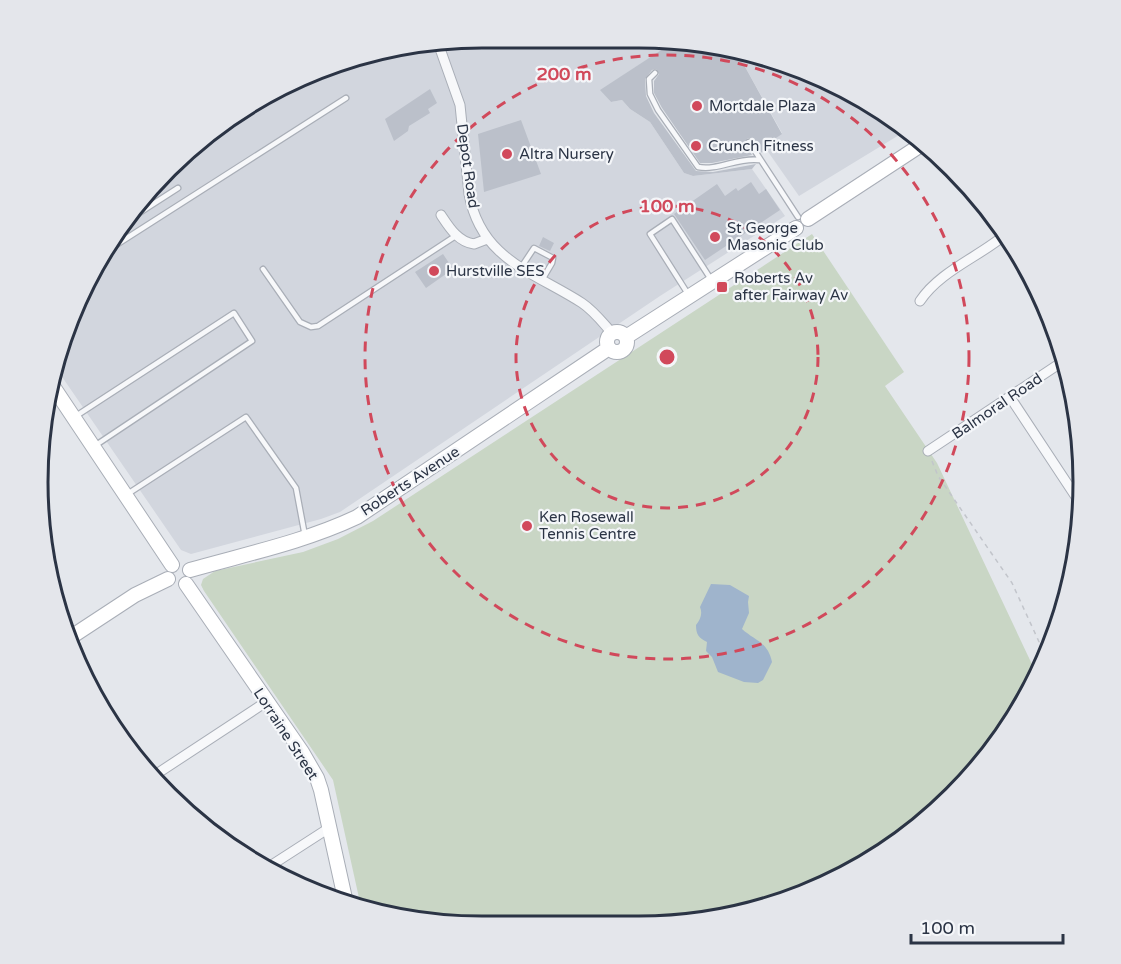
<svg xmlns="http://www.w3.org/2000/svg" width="1121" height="964" font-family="'Varela Round',sans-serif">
<rect width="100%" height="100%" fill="#e4e7ec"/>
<!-- built -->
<path fill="#d2d6de" d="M482,38l193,3 -74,49 10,12 11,-2 8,9 20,13 34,51 9,3 59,-7 33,47 -125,80 -320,216 -19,7 -130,35 -10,-4 -125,-182 15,-56 42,-77 76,-87 96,-65 82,-30z
M738,54l98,29 73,46 -110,67 -35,-50 18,-13z"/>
<!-- green -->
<path fill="#c9d6c5" d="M812,234l92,138 -19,14 52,77 101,214 -46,75 -60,64 -70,51 -80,36 -114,23h-186l-86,-8 -35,-11 -28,-127 -129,-189 -3,-6 2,-6 12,-8 88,-19 35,-13 35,-18z"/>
<!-- water -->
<path fill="#9fb4cc" d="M711,584l19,1 19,11 -1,6 1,11 -7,16c12,11 26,13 30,33l-9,18 -5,3 -14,-1 -26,-10 -6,-15 -6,-6 1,-9c-8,-4 -11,-7 -11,-17 4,-5 7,-11 4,-18z"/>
<!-- building -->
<path fill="#bbc0ca" d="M675,41h22l41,13 44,80 -18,12 -2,7 -10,-14 -4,-1 -3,5 7,12 -40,8h-12l-38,-55 -8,-15v-12l5,-7 -3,-5 -4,1 -7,9 1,17 8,17 42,58 17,1 43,-8 -4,5 -59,7 -9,-3 -34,-51 -20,-13 -8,-9 -11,2 -11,-12z
M430,89l7,14 -9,6 2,4 -21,13 -1,5 -14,10 -9,-22z
M521,120l20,54 -57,18 -6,-58z
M751,182l8,12 7,-5 14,21 -75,50 -31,-46 43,-30 8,12 11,-8 2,3z
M543,237l11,6 -4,8 -11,-5z
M443,254l10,15 -27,19 -11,-16z"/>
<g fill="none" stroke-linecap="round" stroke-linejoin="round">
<defs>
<path id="lane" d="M655,73l-6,6 1,15 8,16 40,57c20,4 40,-10 61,-7
M749,142l49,75
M122,224l56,-36
M102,254l244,-156
M263,269l37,53 11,5 7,-1 139,-91
M520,269l14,-21 19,10 -1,5 -10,17
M688,294l-38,-60 22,-15 40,62
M76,416l158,-103 18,28 -156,104
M126,495l120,-78 50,71 9,48"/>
<path id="street" d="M438,43l22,62 9,89c12,66 65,78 113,109 12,8 21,20 30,30
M441,215c8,12 17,27 33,29l13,-5
M920,301c20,-30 59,-44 86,-67
M1010,397l72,109
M928,451l137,-91
M152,777l114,-75
M267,868l62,-40"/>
<path id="secondary" d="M808,219l116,-76
M607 342a10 10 0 1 1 20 0a10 10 0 1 1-20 0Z
M626,337l170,-109
M52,385l120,180
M190,570c56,-16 114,-28 167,-53l252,-169
M186,584l116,168 15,26 4,12 25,113
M68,639l67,-44 33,-16"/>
</defs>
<!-- lane casing -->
<use href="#lane" stroke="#a9aeb7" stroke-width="7"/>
<!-- street casing -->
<use href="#street" stroke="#a9aeb7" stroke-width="11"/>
<!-- secondary casing -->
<use href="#secondary" stroke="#a9aeb7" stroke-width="16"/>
<!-- path -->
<path stroke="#c2c5cb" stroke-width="1.5" stroke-dasharray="4.5 4.5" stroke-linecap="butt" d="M932,461l6,15 74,107 34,74"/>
<!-- lane -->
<use href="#lane" stroke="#f7f8fa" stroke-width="4.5"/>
<!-- street -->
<use href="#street" stroke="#f7f8fa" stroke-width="9"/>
<!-- secondary -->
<use href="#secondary" stroke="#fff" stroke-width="14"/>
</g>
<!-- distance rings -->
<g fill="none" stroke="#d1495b" stroke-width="3" stroke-dasharray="10 8">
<circle cx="667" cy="357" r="151"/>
<circle cx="667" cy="357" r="302"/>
</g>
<!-- markers -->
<g fill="#d1495b" stroke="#f4f6f9" stroke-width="2">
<circle cx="697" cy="106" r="6"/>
<circle cx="696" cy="146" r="6"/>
<circle cx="507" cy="154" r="6"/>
<circle cx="715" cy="237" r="6"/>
<circle cx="434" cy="271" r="6"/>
<rect x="716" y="281" width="12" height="12" rx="3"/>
<circle cx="527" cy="526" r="6"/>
</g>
<g text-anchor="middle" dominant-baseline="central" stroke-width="4.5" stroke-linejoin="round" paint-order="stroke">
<!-- poi labels -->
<g font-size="15" fill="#2b3445" stroke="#f4f6f9" text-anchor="start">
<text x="709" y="106">Mortdale Plaza</text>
<text x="708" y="146">Crunch Fitness</text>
<text x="519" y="154">Altra Nursery</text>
<text x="727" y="228">St George<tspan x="727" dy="17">Masonic Club</tspan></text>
<text x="446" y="271">Hurstville SES</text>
<text x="734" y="278">Roberts Av<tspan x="734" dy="17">after Fairway Av</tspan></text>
<text x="539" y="517">Ken Rosewall<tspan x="539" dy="17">Tennis Centre</tspan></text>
</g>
<!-- street labels -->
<g font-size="15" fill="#2b3445" stroke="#f4f6f9">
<text transform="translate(468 166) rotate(82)">Depot Road</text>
<text transform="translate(997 406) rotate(-34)">Balmoral Road</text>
<text transform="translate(410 481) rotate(-33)">Roberts Avenue</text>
<text transform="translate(286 734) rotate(57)">Lorraine Street</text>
</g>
</g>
<!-- crop -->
<path d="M0 0H1121V964H0ZM482 48H639A434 434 0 0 1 1073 482V482A434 434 0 0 1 639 916H482A434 434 0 0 1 48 482V482A434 434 0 0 1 482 48Z" fill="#e4e6eb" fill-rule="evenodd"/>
<path fill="none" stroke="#2b3445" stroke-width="3" d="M482 48H639A434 434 0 0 1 1073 482V482A434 434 0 0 1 639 916H482A434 434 0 0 1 48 482V482A434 434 0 0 1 482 48Z"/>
<circle cx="667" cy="357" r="9" fill="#d1495b" stroke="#f4f6f9" stroke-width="3"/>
<g font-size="18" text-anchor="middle" font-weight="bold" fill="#d1495b" stroke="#f4f6f9" stroke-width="4.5" stroke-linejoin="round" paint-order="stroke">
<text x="564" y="80">200 m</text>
<text x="667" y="212">100 m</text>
</g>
<!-- scale -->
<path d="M911 934v9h152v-9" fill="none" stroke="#2b3445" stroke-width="3"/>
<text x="920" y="934" font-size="18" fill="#2b3445" stroke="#f4f6f9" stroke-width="4.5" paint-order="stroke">100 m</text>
</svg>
